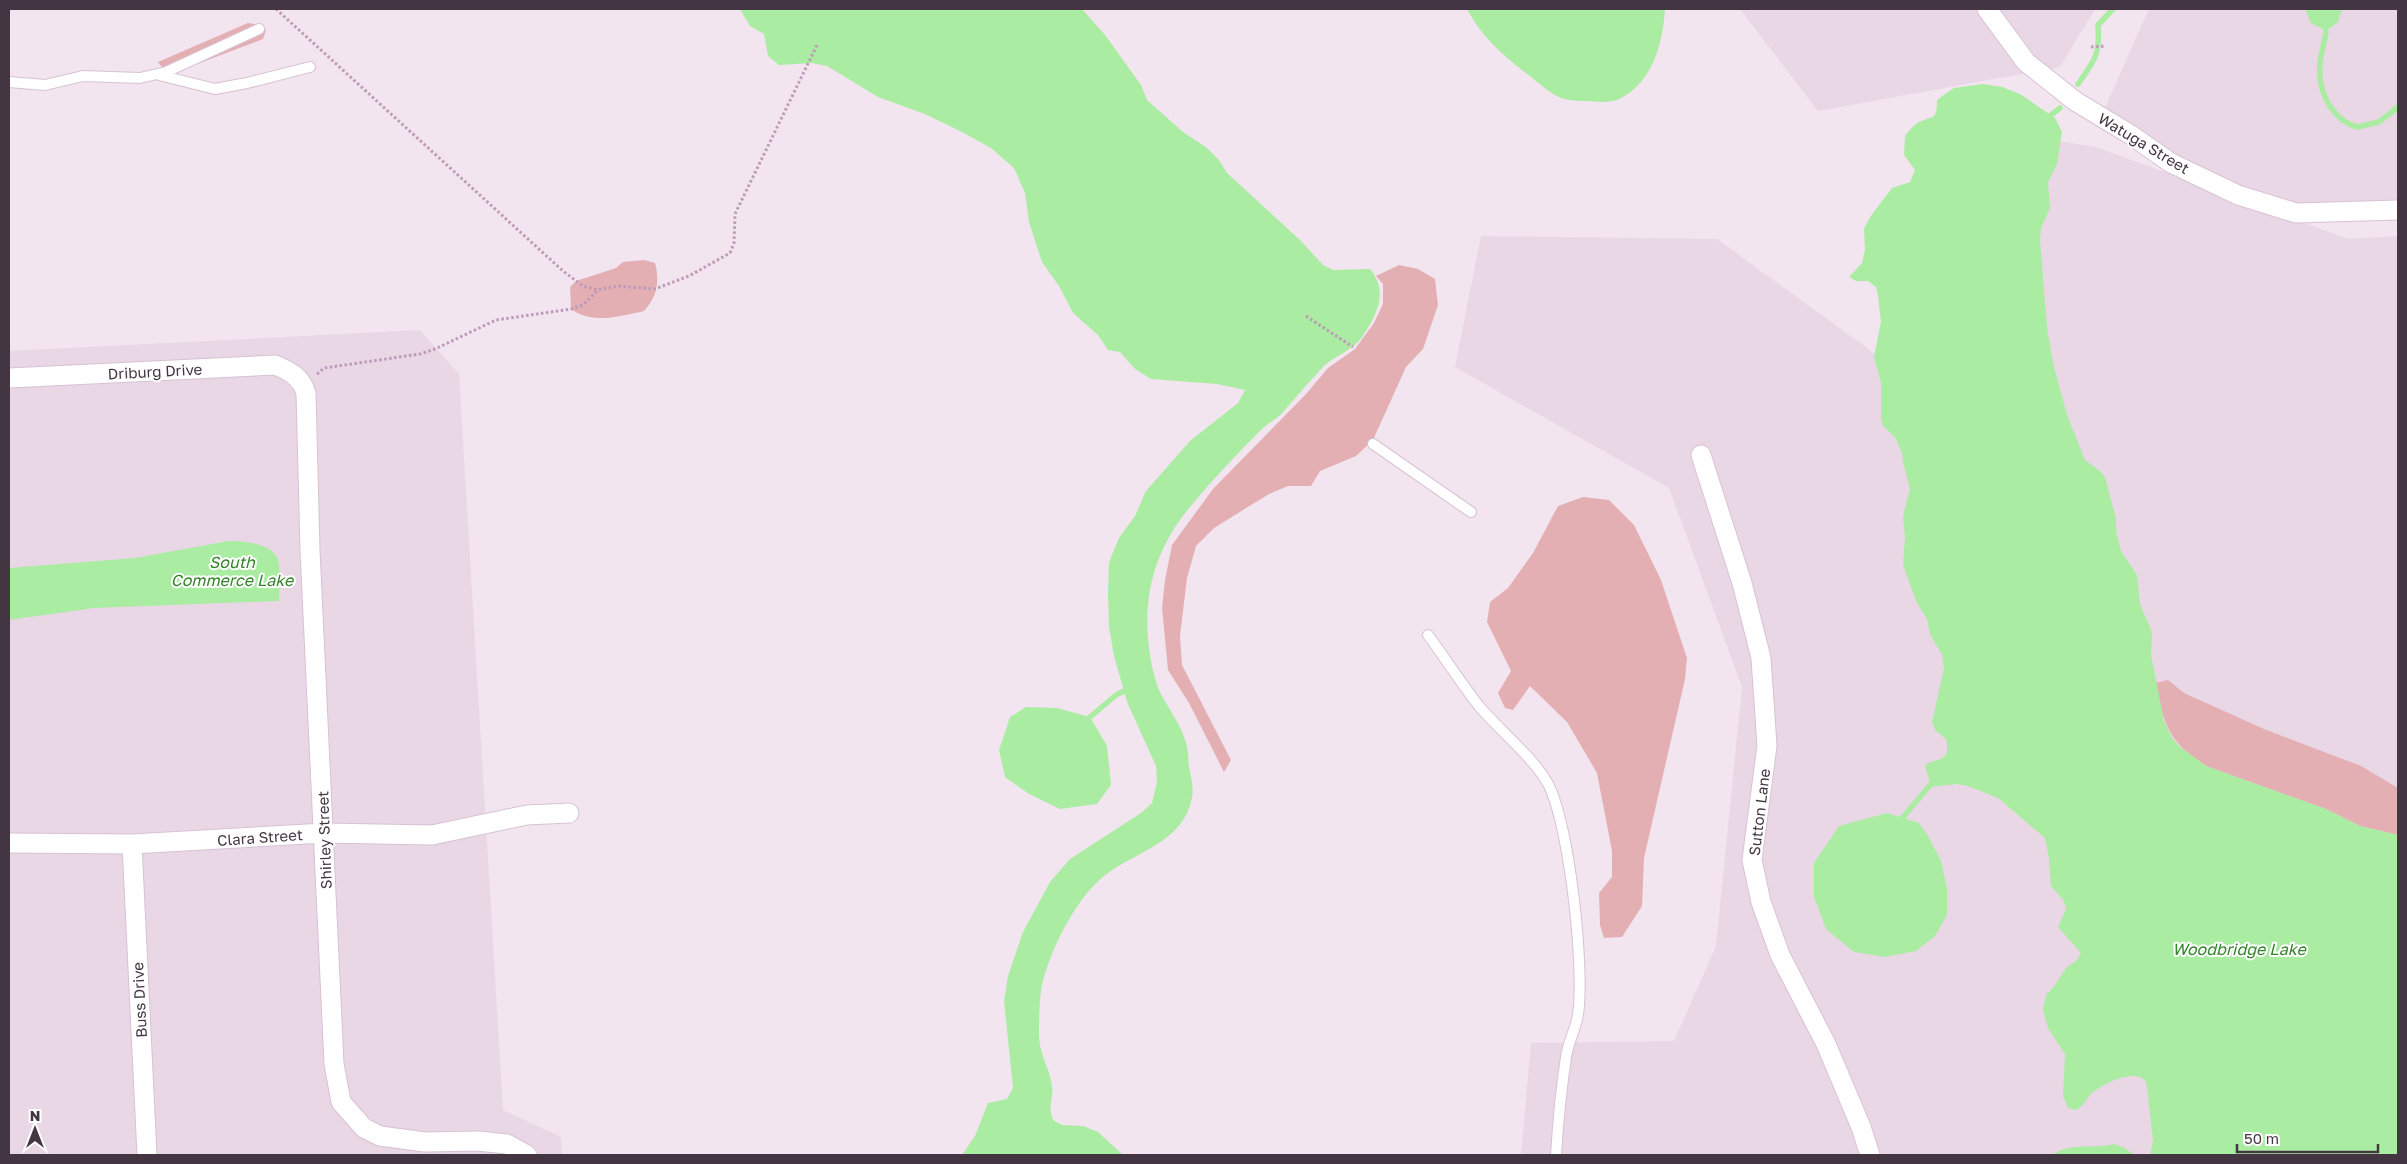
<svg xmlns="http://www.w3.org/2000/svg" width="2407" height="1164" font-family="'Golos Text',sans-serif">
<rect width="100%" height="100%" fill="#f2e5ef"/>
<!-- residential -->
<path fill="#e9d7e6" d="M1740,9h355l-35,58 -242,44z
M2149,9h249v197l-102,7 -195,-96z
M1980,128l116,19 252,92 50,-3v919h-877l10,-112 143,-2 42,-95 26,-259 -73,-199 -214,-121 26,-131 236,3 223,162z
M420,330l39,44 44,736 58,27 1,18h-553v-804z"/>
<!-- green -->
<path fill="#e4afb3" d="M248,23l13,2 5,5 -3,9 -95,36 -10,-13z
M644,260l11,3c5,18 2,34 -11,48 -23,5 -52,14 -73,-2l-1,-22 6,-6 40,-13 7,-6z
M1399,265l19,4 17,10 3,26 -15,44 -17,18 -33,73 -17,16 -36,15 -9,15h-23l-19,8 -55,34 -18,18 -9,32 -7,58 2,29 49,95 -7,12 -35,-69 -21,-33 -6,-62 3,-28 7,-35 41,-56 93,-95 22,-26 27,-19 19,-26 9,-19v-20l-7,-8z
M1583,497l26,3 25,25 27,55 26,78 -2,21 -41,179 -2,48 -20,31 -18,1 -4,-13 -1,-32 13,-16v-26l-15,-78 -30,-51 -37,-36 -17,24 -8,-2 -7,-15 13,-22 -24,-49 3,-20 18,-14 25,-35 25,-47z
M2168,680l16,13 80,36 97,37 37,22v47l-38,-9 -34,-17 -120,-43c-39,-25 -41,-41 -51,-83z"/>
<!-- water -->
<path fill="#abeca3" d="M740,9h342l23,26 36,50 6,15 36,32 24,16 12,12 8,13 74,68 22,24 10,5 37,-1c18,22 8,44 -6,65 -10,17 -30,21 -43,35 -13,14 -25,28 -37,42 -6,8 -17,12 -24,20 -22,22 -45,46 -66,71 -37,43 -52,89 -45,146 2,14 5,31 11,44 9,18 23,35 27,55 2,7 1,14 2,20 2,10 5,20 3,31 -9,45 -56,53 -88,78 -29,23 -57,79 -63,115 -2,14 -2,31 -2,46 1,19 11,32 13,49 2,13 -5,19 1,34l9,5 21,1 15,6 25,23h-161l13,-19 13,-33 19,-4 6,-11 -9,-87 4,-25 15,-44 27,-50 20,-23 71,-46 11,-10 5,-21 -1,-16 -29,-64 -13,-46 -5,-29 -1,-34 1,-30 3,-8 7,-17 16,-22 11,-25 44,-50 48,-38 7,-13 -28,-6 -66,-5 -16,-10 -15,-17 -12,-2 -10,-15 -25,-22 -14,-27 -17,-24 -13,-40 -4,-29 -11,-25 -23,-20 -29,-16 -37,-18 -47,-17 -51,-31 -15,-3 -33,2 -11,-9 -4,-22 -14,-8z
M1467,9h198c-2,33 -12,74 -46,90 -8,4 -22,3 -30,2 -10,0 -22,0 -30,-4 -11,-5 -19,-13 -28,-20 -27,-21 -48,-38 -64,-68z
M2305,9h37l-4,13 -12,9 -15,-8z
M1983,84l19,3 18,7 35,24 7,14 -5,32 -9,18 2,26 -9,20 -1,12 7,87 6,36 14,52 18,45 15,11 5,6 11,42v13l5,19 16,24 3,29 12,28 -1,23 13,66 8,17 7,8 27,20 120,43 34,17 38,9v320h-248l3,-14 -6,-53 -2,-8c-13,-11 -40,3 -52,12 -6,5 -9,14 -17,18l-8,-2 -5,-12 2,-42 -17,-26 -5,-18 3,-15 9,-10 11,-17 11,-8 4,-7 -23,-26 8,-18 -2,-8 -13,-15 -2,-27 -4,-21 -47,-40 -30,-12 -12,-2 -25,3 -6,-22c14,-8 26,-3 21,-26l-11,-9 -3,-8 12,-54 -2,-13 -12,-21 -3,-15 -10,-16 -14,-38 2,-28 -2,-21 7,-27 -7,-27 -1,-9 -7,-16 -12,-11 -2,-7v-36l-7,-26 7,-35 -3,-26 -2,-9 -8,-6h-12l-7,-4 13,-14 3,-13 -1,-21 6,-12 22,-29 18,-6 5,-12 -11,-15 1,-19c3,-4 7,-9 11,-12 15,-10 21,0 21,-24l17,-12z
M229,541c14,0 40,2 48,16 5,11 2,32 2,44l-185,7 -85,12v-52l126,-10z
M1026,707l31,1 33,9 17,29 4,39 -14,19 -37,5 -31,-15 -24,-17 -6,-27 11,-33z
M1887,813l32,10 9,13 13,25 6,28v26l-12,21 -19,15 -31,6 -31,-5 -28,-23 -12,-32v-34l25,-37z
M2114,1144l11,4 9,7h-81c15,-13 43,-6 61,-11z"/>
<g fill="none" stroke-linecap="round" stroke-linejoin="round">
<!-- stream -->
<path stroke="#abeca3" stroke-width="5.5" d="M2326,31c-1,11 -6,23 -6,35 -2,25 11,53 37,61l22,-5 19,-15
M2078,84c17,-24 22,-29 20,-59l15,-16
M2051,115l9,-7
M1090,717l26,-22 8,-4
M1899,822l31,-37"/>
<defs>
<path id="lane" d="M159,75l56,14 32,-6 63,-16
M9,82l36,3 38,-9 57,2 26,-6 93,-43
M1373,444l98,68
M1428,635c17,23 33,48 51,71 21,25 51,48 68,76 22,38 38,187 31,232 -2,15 -10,28 -12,43 -5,33 -8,66 -10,98"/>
<path id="street" d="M1987,9l39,53 49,39 56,34 40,28 67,32 58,18 102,-3
M9,378l266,-13c15,6 26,12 31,28l4,157 24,514 7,38 23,26 16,8 45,6 53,-1 29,3 20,11
M1701,455l41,128 19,75 6,88 -15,114 9,42 19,53 46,89 35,83 9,28
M9,843l123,1 192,-11 108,2 95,-20 42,-2
M132,844l15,311"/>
</defs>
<!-- lane casing -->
<use href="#lane" stroke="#d7c2d4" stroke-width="12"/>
<!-- street casing -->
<use href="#street" stroke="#d7c2d4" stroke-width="21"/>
<!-- path -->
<path stroke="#be9ab9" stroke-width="3" stroke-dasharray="2.5 2.5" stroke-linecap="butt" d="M276,9l287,262 20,15 15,4 19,-4 38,3 34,-13 41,-23 4,-10 1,-29 82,-169
M2091,47l15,-1
M1306,316l47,31
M317,374l7,-6 96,-14 15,-5 61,-29 75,-11 12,-4 15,-15"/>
<!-- lane -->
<use href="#lane" stroke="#fff" stroke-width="10"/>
<!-- street -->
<use href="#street" stroke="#fff" stroke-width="19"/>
</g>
<g text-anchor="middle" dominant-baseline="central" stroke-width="4" stroke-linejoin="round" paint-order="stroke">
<!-- street labels -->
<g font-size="15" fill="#443542" stroke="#fff">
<text transform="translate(2144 143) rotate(31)">Watuga Street</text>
<text transform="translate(155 371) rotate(-3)">Driburg Drive</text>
<text transform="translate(1759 812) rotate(-83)">Sutton Lane</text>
<text transform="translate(260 837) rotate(-4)">Clara Street</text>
<text transform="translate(324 840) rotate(-92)">Shirley Street</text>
<text transform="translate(139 1000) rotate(-93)">Buss Drive</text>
</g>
<!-- water labels -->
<g font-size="16" font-style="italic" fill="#34842a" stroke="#fff">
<text x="232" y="562">South<tspan x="232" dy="18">Commerce Lake</tspan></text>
<text x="2239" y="949">Woodbridge Lake</text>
</g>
</g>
<!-- border -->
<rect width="2407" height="1164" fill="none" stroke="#443542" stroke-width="20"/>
<!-- north arrow -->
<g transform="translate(35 1129)" stroke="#ffffff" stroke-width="4" paint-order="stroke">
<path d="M0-4L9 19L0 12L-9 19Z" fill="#443542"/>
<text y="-8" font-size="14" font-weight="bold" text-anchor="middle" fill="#443542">N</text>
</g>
<!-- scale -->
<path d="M2237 1144v8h141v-8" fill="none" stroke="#443542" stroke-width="2.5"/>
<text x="2244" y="1144" font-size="15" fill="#443542" stroke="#ffffff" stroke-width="4" paint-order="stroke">50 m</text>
</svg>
